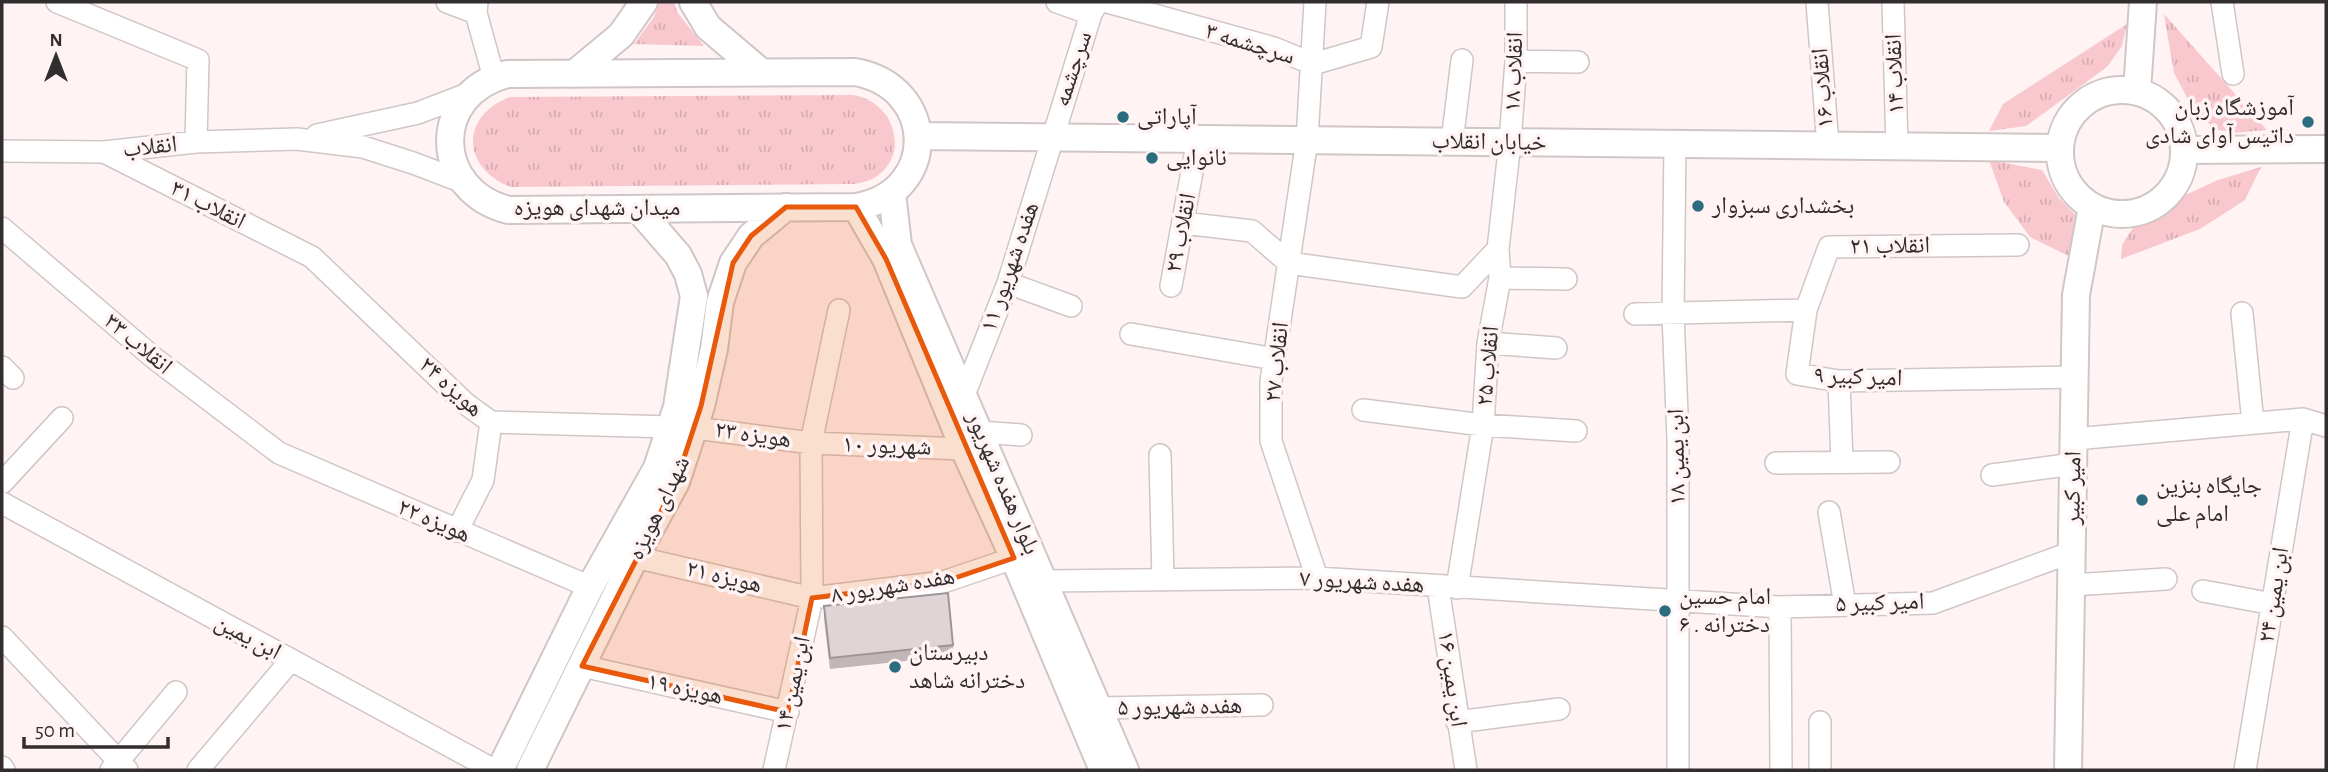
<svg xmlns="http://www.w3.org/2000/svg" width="2328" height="772" font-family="'Alegreya Sans','Noto Naskh Arabic',sans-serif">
<defs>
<pattern id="grass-tufts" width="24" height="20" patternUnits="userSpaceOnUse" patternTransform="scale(1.75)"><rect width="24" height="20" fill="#f9c8cf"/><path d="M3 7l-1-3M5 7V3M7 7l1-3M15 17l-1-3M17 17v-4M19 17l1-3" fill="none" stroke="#d6acb2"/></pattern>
</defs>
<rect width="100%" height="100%" fill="#fff3f4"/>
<!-- grass -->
<path fill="url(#grass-tufts)" d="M660,2h14l3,10 27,34 -70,-2 20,-27z
M2164,14l103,116 -34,3 -18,-4 -22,-20 -19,-36z
M2127,24l-5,22 -15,21 -81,59 -37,5 14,-27z
M853,95c44,7 59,65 17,85 -5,2 -11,3 -16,4l-343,3c-50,-19 -51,-71 -1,-90z
M1989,160l53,10 17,28 22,23 -6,38 -45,-22 -26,-35z
M2261,167l-16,33 -45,29 -79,30 1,-14 14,-22 43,-25 39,-18z"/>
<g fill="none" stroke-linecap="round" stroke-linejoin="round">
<defs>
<path id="minor" d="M57,2l141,58 -2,82
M447,2l29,11
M477,2l-1,11 18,65
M1057,2l34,12
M1107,2l167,46 39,16
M1315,2l-8,138 -36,241v60l46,137
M1817,2l11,144
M1893,2l4,145
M2222,2l11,72
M1516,61l62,1
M1313,64l58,-17 7,-45
M317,135l101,-22 52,-20
M1452,142l10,-82
M1675,144l-2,170 5,125v331
M2,151l102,1 92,-10 101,-3 66,8 50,16 50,19
M104,152l208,105 154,147 25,18 180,5
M1183,223l69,8 37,32 173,24 36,-38
M2,228l152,130 125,95 311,134
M1500,278l66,1
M1008,283l63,23
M1171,286l27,-147
M1806,310l23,-63 189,-2
M2242,313l11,110
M1635,314l171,-4 -9,64 42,7 236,-4
M1131,334l144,25
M1488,343l68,5
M2,367l11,11
M1839,381l3,81
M964,395l44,-112 83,-269 7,-12
M1363,410l120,15 93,6
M695,428l116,15 153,6
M980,432l41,3
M2074,439l229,-20 23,7
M1160,455l3,125
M1776,463l113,-1
M1992,475l81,-11
M2,483l60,-65
M2,503l492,267
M1829,512l16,93
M457,531l26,-51 8,-58
M635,557l177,41 131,-16 71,-24
M1045,581l272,-3 463,29 153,-4 139,-51
M2072,585l94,-6
M1438,587l28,183
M1457,588l26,-163 5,-82 12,-65 -2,-29 12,-107 6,-81v-59
M2203,591l70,13
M1780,607l1,163
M2,637l125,133
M582,666l206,46
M1098,708l164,-3
M1457,722l102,-13
M1820,722v48
M2,767l2,3
M111,770l65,-78
M198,770l93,-110
M774,770l38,-172 -1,-155 28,-133
M2245,770l58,-351"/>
<path id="major" d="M693,2l15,25 53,45
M855,72c83,15 84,121 1,135l-348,3c-76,-20 -78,-116 -1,-136z
M574,74l47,-39 23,-33
M2060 152a62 62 0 1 1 124 0a62 62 0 1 1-124 0Z
M2137,91l6,-89
M918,136l1142,12
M2186,150l140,-1
M892,193l6,52 227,525
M856,207l30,52 78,190 50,109 89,212
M500,770l90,-183 67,-119 20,-61 17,-111 -6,-22 -10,-19 -40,-46
M530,770l105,-213 41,-75 25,-76 13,-57 6,-47 13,-39 18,-27 35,-29
M2068,770l8,-475 16,-88"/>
</defs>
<!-- minor casing -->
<use href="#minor" stroke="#d1c6c7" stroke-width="24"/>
<!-- major casing -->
<use href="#major" stroke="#d1c6c7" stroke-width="30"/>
<!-- minor -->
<use href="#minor" stroke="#fff" stroke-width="21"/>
<!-- major -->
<use href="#major" stroke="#fff" stroke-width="26"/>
</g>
<!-- wall -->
<path fill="#c1b7b8" d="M824,606l129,39v11l-123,13 -6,-51z"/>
<!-- building -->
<path fill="#e0d5d6" stroke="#9d9596" stroke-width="2" d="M948,593l5,52 -123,13 -6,-52z"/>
<!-- marked area -->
<path fill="#e8590c" fill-opacity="0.2" stroke="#e8590c" stroke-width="5" stroke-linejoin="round" d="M786,207h70l30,52 128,299 -71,24 -131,16 -24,114 -206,-46 94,-184 25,-76 32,-143 18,-27z"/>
<!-- markers -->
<g fill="#2b6d7f" stroke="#fff3f4" stroke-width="2.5">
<circle cx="1123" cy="117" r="7"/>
<circle cx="2308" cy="122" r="7"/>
<circle cx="1152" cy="158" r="7"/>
<circle cx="1698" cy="206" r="7"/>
<circle cx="2142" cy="500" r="7"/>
<circle cx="1665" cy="611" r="7"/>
<circle cx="895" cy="667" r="7"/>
</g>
<g text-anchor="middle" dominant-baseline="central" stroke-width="7" stroke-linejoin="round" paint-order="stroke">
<!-- street labels -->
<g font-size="24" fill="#322d2e" stroke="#fff3f4">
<text transform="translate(1250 44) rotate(17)">سرچشمه ۳</text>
<text transform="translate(1073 69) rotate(-72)">سرچشمه</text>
<text transform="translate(1514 72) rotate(-88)">انقلاب ۱۸</text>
<text transform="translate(1895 74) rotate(-92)">انقلاب ۱۴</text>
<text transform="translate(1823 88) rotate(-94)">انقلاب ۱۶</text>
<text transform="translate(1489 142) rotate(1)">خیابان انقلاب</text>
<text transform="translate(150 147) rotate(-6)">انقلاب</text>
<text transform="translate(208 205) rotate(27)">انقلاب ۳۱</text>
<text x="597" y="208">میدان شهدای هویزه</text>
<text transform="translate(1181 233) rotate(-79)">انقلاب ۲۹</text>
<text transform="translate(1890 246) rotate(-1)">انقلاب ۲۱</text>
<text transform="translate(1010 267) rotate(-71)">هفده شهریور ۱۱</text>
<text transform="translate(138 344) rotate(40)">انقلاب ۳۳</text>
<text transform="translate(1277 362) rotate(-84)">انقلاب ۲۷</text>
<text transform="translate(1488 366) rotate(-85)">انقلاب ۲۵</text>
<text transform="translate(1858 377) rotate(2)">امیر کبیر ۹</text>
<text transform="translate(451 387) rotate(42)">هویزه ۲۴</text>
<text transform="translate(753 435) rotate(8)">هویزه ۲۳</text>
<text transform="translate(887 446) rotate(2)">شهریور ۱۰</text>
<text transform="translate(1677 457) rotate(-91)">ابن یمین ۱۸</text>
<text transform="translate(1003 483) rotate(67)">بلوار هفده شهریور</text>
<text transform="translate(2073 488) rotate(-89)">امیر کبیر</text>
<text transform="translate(659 508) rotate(-64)">شهدای هویزه</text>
<text transform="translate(434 521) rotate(23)">هویزه ۲۲</text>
<text transform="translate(724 577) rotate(13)">هویزه ۲۱</text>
<text transform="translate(1362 582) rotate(3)">هفده شهریور ۷</text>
<text transform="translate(893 586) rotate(-9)">هفده شهریور ۸</text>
<text transform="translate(2274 595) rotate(-81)">ابن یمین ۲۴</text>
<text transform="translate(1880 603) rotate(-2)">امیر کبیر ۵</text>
<text transform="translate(248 637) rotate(28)">ابن یمین</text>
<text transform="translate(1452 679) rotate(82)">ابن یمین ۱۶</text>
<text transform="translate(793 684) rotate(-78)">ابن یمین ۱۴</text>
<text transform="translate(685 689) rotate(12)">هویزه ۱۹</text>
<text transform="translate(1180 707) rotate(-1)">هفده شهریور ۵</text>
</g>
<!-- poi labels -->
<g font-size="24" fill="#322d2e" stroke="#fff3f4" text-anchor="start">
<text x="2294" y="108" text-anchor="end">آموزشگاه زبان<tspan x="2294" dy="28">داتیس آوای شادی</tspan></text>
<text x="1137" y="117">آپاراتی</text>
<text x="1166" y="158">نانوایی</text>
<text x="1712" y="206">بخشداری سبزوار</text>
<text x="2156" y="486">جایگاه بنزین<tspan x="2156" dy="28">امام علی</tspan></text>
<text x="1679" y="597">امام حسین<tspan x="1679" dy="28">۶ . دخترانه</tspan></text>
<text x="909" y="653">دبیرستان<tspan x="909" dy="28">دخترانه شاهد</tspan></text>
</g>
</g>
<!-- border -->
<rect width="2328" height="772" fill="none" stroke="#322d2e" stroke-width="7"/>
<!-- north arrow -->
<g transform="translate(56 56)" stroke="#fff3f4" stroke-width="5" paint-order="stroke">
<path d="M0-5L12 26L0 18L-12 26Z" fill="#322d2e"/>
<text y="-10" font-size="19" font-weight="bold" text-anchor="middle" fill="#322d2e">N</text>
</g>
<!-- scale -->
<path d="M24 737v10h144v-10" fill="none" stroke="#322d2e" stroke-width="3.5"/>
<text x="35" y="737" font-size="21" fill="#322d2e" stroke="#fff3f4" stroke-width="5" paint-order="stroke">50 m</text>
</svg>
